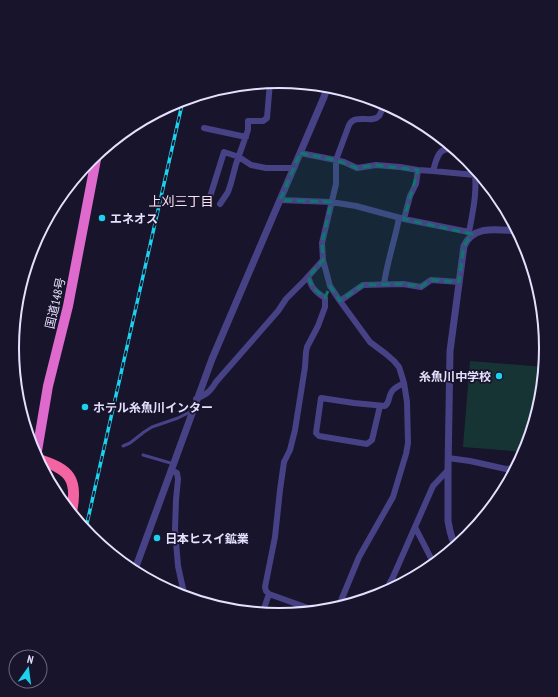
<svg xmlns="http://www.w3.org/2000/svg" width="558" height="697" font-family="'PT Sans Narrow','Noto Sans JP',sans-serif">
<rect width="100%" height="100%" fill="#18142b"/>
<!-- green -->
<path fill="#173434" d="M470,361l74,6 -3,34 -16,51 -62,-5z"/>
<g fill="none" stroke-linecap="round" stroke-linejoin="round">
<!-- service -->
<path stroke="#474286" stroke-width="3" d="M123,446l7,-3 14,-11 8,-5 26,-9 14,-7
M143,455l31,9"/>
<!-- minor -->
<path stroke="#474286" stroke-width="6" d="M204,128l42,9
M300,153l36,7 8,2 13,6 19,-3 24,2 18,3 15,1 42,4
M433,171c2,-6 4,-19 11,-21 3,-1 7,-1 10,-1
M209,200l15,-48 15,5 12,8 15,3h28
M280,200l51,2 25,4 48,13 65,13 3,2
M220,204l8,-12 3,-9 5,-19 12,-34v-9h15l4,-3 3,-36
M404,219l6,-23 6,-12 2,-14
M469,232c4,-21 9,-43 5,-65
M308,277c2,4 3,9 6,12 3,4 7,6 11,9v9l-7,19 -11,21 -1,5 -1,15 -10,63 -5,20 -6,12 -4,28 -5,47 -10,50 1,4 3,3 50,18
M384,284c3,-22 11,-44 15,-66
M340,301l23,-16 40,-1 18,3 10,-7 28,2
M196,399c11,-5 14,-7 20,-17l62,-71 8,-12 18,-18 19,-21
M380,406l-8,34 -5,4 -48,-8 -3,-3 5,-35 33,5 31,3c5,-4 3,-8 6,-13 2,-5 8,-7 13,-10
M448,458l22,3 36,8 11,-1
M171,470l6,3 1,6 -2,21 -1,29 3,37 7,32
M415,527l19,37
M384,594l9,-17 40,-91 15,-16
M338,608l21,-51 34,-60 13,-43 2,-11 -1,-41 -3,-19 -5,-16 -5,-6 -8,-7 -16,-12 -30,-41 -10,-15 -7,-26 -1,-17 14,-59v-24l13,-35c6,-12 23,-1 30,-9 2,-3 4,-9 5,-12
M262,614l7,-20"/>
<!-- tertiary -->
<path stroke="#474286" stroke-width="7" d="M456,547l-4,-9 -2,-7 -2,-10v-51l2,-119 14,-105c10,-22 34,-16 54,-15
M134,572l78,-213 112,-262 4,-11"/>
<!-- trunk -->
<path stroke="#dd6acc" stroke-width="10" d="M36,457l12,-71 20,-80 29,-152"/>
<!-- motorway -->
<path stroke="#f364a3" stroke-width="11" d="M37,459c33,10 42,20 34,55"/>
<defs>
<path id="rail" d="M85,532l98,-432"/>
</defs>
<!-- rail casing -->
<use href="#rail" stroke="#1bd1ed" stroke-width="3.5"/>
<!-- rail -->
<use href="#rail" stroke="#18142b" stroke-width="2" stroke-dasharray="6" stroke-linecap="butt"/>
</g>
<!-- marked area -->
<path fill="#0f766e" fill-opacity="0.2" stroke="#0f766e" stroke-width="3" stroke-dasharray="8 5" stroke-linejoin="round" d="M300,153l36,7 21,8 19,-3 42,5 -14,49 68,15 -8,12 -5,36 -28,-2 -10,7 -18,-3 -40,1 -23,16 -10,-15 -5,12 -12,-10 -5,-11 15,-17 -1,-17 9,-41 -51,-2z"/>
<!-- markers -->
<g fill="#1bd1ed" stroke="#18142b" stroke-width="1.5">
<circle cx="102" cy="218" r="4"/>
<circle cx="499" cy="376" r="4"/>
<circle cx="85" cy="407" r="4"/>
<circle cx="157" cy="538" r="4"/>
</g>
<g text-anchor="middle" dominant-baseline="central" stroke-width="3.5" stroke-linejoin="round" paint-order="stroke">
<!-- poi labels -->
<g font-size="12" font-weight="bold" fill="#e4e0fd" stroke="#18142b" text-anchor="start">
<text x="110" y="218">エネオス</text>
<text x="491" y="376" text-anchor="end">糸魚川中学校</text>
<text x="93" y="407">ホテル糸魚川インター</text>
<text x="165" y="538">日本ヒスイ鉱業</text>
</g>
<!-- street labels -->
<g font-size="12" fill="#e4e0fd" stroke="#18142b">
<text transform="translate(55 303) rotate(-77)">国道148号</text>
</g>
<!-- neighbourhood labels -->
<g font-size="13" fill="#fde1f2" stroke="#18142b">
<text x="181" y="201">上刈三丁目</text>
</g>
</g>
<!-- crop -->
<path d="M0 0H558V697H0ZM19 348a260 260 0 1 1 520 0a260 260 0 1 1-520 0Z" fill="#18142b" fill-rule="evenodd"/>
<path fill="none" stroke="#e4e0fd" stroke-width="2" d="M19 348a260 260 0 1 1 520 0a260 260 0 1 1-520 0Z"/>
<!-- north arrow -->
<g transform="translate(28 669) rotate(14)"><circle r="19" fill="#18142b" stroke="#6a667f"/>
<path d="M0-3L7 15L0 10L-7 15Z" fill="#1bd1ed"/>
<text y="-6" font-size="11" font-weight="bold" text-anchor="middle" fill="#e4e0fd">N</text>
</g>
</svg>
